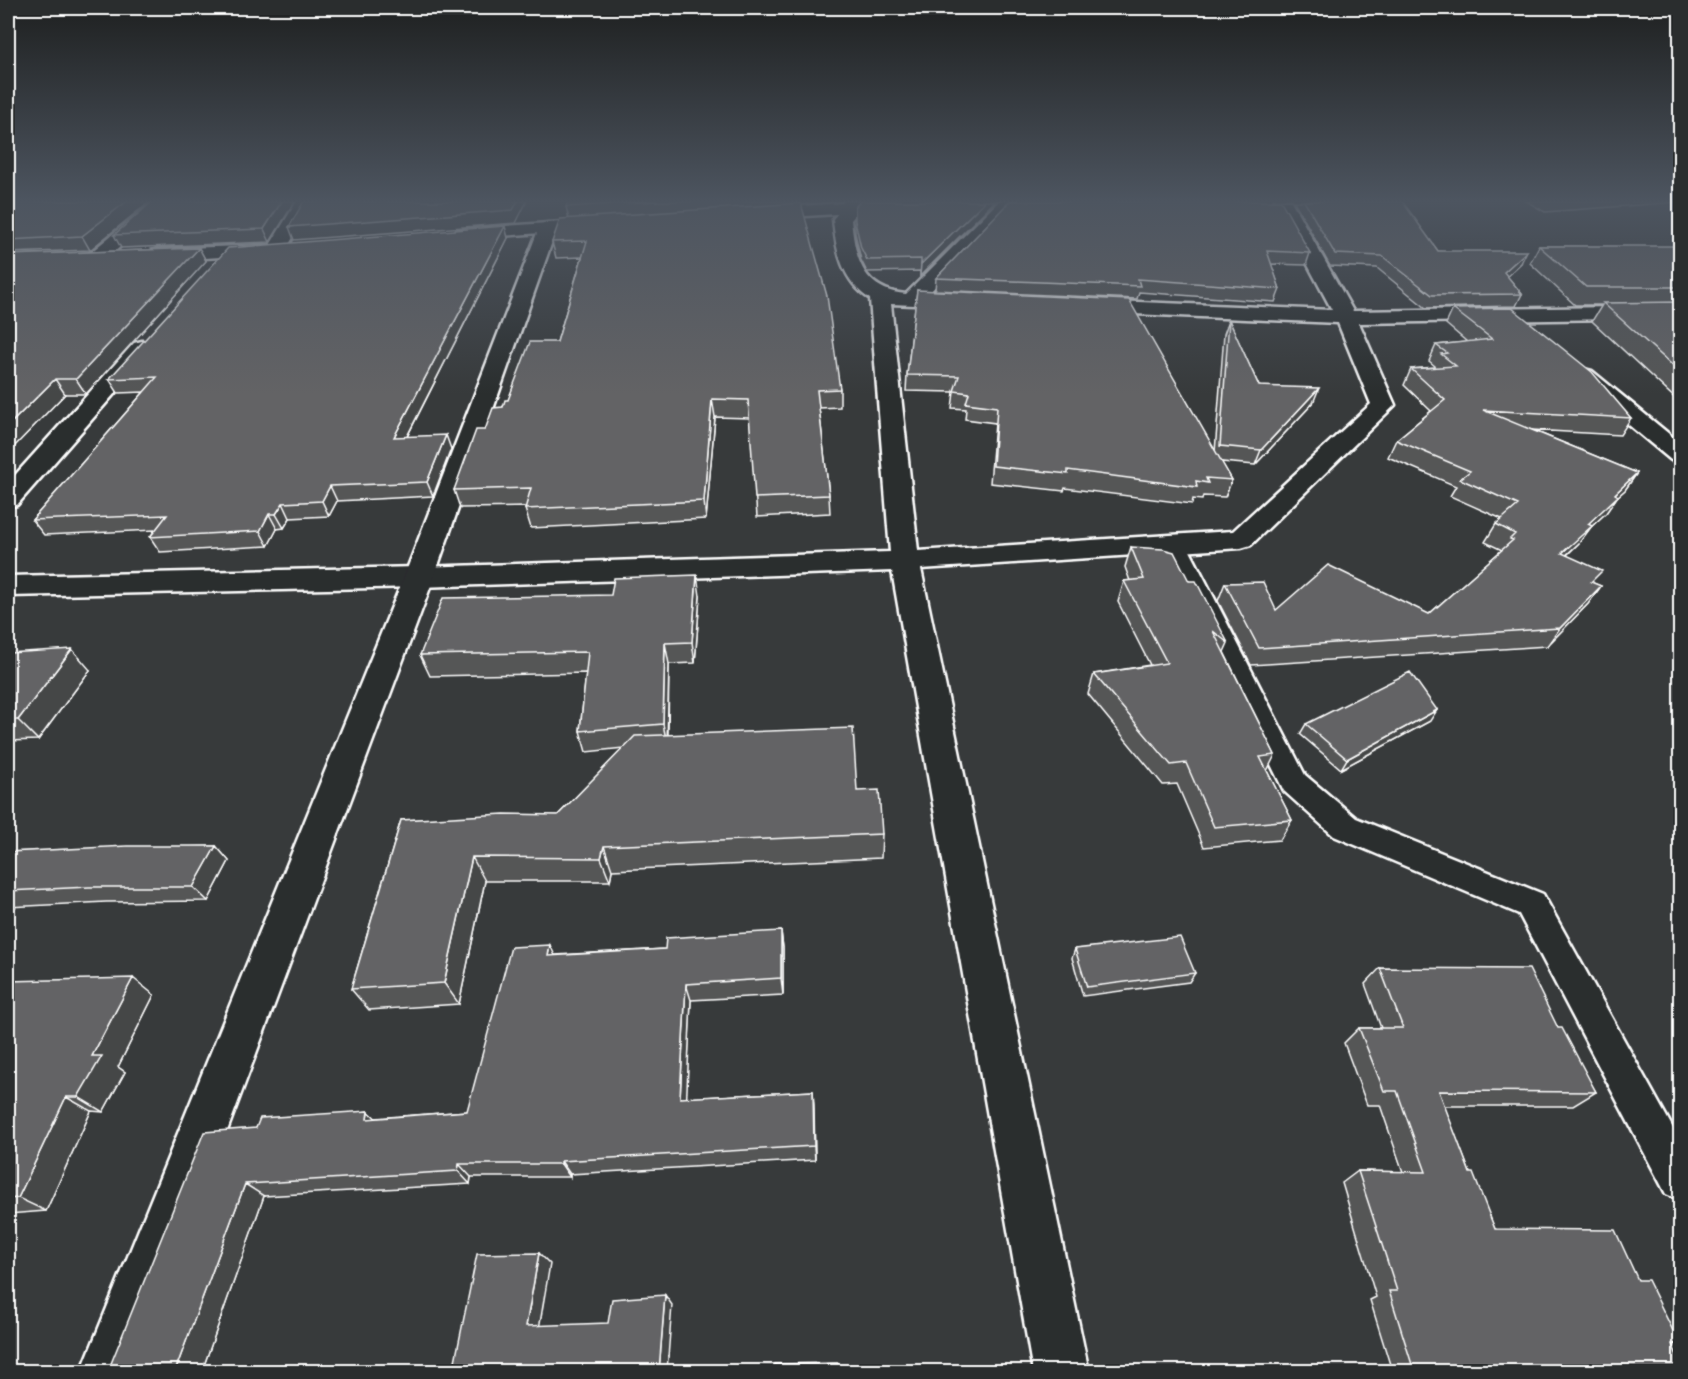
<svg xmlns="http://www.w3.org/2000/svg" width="1688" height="1379" font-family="'Architects Daughter',sans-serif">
<rect width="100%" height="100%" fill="#373a3b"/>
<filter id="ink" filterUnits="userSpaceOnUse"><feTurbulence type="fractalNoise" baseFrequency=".0167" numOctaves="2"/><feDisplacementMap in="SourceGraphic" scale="12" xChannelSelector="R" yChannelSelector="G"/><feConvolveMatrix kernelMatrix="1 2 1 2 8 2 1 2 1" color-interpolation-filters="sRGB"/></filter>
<g filter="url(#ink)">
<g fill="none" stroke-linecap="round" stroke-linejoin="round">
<defs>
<path id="service" d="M1175,538l8,2 4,5 118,230 51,43 187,76 137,247v59l-14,-6 -147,-280 -185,-78 -50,-45 -121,-246 4,-5z"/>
<path id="minor" d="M153,201h19l-68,60h-14l-2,-4 2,-4z
M297,201h17l-30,52 -126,8 -7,-2 -2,-4 2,-4 7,-2 112,-4z
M999,201h18l-89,93 41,3 3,4 -3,4 -7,2 -71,-3 27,247 315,-20 138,-127 -33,-81 -249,-11 -7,-2 -3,-4 3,-4 7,-2 243,10 -58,-109h17l62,110 327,-5v12l-321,5 36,82 -144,140 -10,3 -320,21 168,803h-56l-141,-801 -473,16 -411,9v-20l411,-9 471,-15 -20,-253c-28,-18 -34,-49 -37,-80l13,-15h12l3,4 -10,12c4,38 11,70 55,74z
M548,223l6,1 3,4 -3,4 -91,7 -6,-1 -3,-4 3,-4 6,-1z
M142,341l8,2 3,5 -3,5 -133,152 -9,2v-24l126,-140z
M1584,369l8,2 88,72v19l-9,-2 -95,-79 -3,-5 3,-5z"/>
<path id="tertiary" d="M843,201h17l1,7 -3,4 -6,1 -94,6 -6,-1 -3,-4 3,-4 6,-1 85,-6z
M602,219l6,1 3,4 -3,4 -53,5 -121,344 -297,795h-56l323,-795 135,-349 3,-4 6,-1z"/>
</defs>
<!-- service casing -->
<use href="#service" stroke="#fff" stroke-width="5"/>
<!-- minor casing -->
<use href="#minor" stroke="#fff" stroke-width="5"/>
<!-- tertiary casing -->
<use href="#tertiary" stroke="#fff" stroke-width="5"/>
<!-- service -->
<use href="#service" fill="#2a2d2e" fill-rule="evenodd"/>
<!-- minor -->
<use href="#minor" fill="#2a2d2e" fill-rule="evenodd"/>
<!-- tertiary -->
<use href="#tertiary" fill="#2a2d2e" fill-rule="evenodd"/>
</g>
<!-- wall -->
<path fill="#555657" stroke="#fff" stroke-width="1.5" d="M8,201h142l-60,49 -82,3z
M153,201h142l-25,41 -149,6 -7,-13z
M568,201h229l43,188v18l-21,1 10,87 1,18 -73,4 -7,-99 -35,-1 -9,102 -175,9 -6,-19 1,-2 -66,1 -6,-18 31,-60 23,-30 49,-58 25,-85 -26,1 -4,-16 17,-23 -3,-12z
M995,201l-75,75v-5l-53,1 -6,-12 -6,-27v-26z
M1010,201l300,52 -4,12 -35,-1 9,25 -5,13 -136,-10 -2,7 -202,-9 1,-12z
M1294,201h108l36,50 83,12 -14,13 15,18 -6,12 -90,2 -49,-40 -47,-2z
M1526,201h154l-1,1 -134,10z
M508,238l-101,199 44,12 -18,47 -96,5 -8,15 -39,2 -6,10 -7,1 -9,17 -108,6 -10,-15 5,-7 -111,5 -12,-15 112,-128 -26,1 -9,-14z
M1539,246l141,1v156l-88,-82 10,-16h-27l-45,-42z
M199,248l7,13 -120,133h-21l-57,59v-198z
M917,290l298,162 9,-118 5,-14 30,66 54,17 -58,62 -34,-3 11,18 -7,17 -22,-1 -1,4 -9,-1 -1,5 -127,-16 -1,3 -74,-8 5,-60 -30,-4 1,-10 -14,-1 2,-16 -48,-1 1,-16z
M1453,309l178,109 -11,17 -88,-5 105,43 -12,17 -8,7 -11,16 -15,14 -12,16 -12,12 26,28 8,3 -13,18 -41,42 -296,19 -33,-64 7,-18 51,27 153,4 73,-64 -17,-8 11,-18 6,-5 -52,-23 6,-10 -68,-29 8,-17 35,-29 -27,-26 7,-16 24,-2v-1l-6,-5 7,-16 31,-3 -21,-18z
M1131,547l58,34 39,62 -4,9 51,103 -8,16 25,49 -12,20 -76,7 -27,-63 -14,1 -75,-91 6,-20 56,-9 -32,-63 6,-21h6l-5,-14z
M700,596l-5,67 -26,1 -1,71 189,56 25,43 -1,24 -269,12 -2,11h-125l-26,123 -90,6 -18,-21 50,-169 157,-5 66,-67 -38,4 -6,-21 6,-58 -156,3 -10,-21z
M8,653l82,17 -52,70 -30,1z
M1430,721l-89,48 -41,-35 6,-10z
M216,846l13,15 -21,40 -102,1 -98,5v-55z
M781,931l2,17v47l-92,5 -5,98 127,-7 2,69 -245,14v3h-99l-1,7 -206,12 -62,175h-94l148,-243 112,-17 7,7 92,-7 88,-156 110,-6z
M1075,949l120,24 -6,9 -106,14 -11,-38z
M1380,968l178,60 38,64 -23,14h-129l26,67 25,56 143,51 41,63 -6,2 7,26h-288l-22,-71 6,-3 -34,-114 16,-12 45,1 -23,-67h-13l-23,-62 15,-15h22l-16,-44z
M8,981l146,14 -36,72 7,5 -22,40 -12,-1 -45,100 -38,3z"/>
<!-- shaded-wall -->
<path fill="#454647" stroke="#fff" stroke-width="1.5" d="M127,201h23l-60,49 -8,-14z
M282,201h13l-25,41 -6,-13z
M518,201h9l-11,22 -222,17 -5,-13z
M985,201h10l-75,75 1,-12z
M505,226l3,12 -109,214 -5,-15z
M199,248l7,13 -120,133 -10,-15z
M1527,251l-6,12 -23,22 6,-13z
M55,379l10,15 -57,59v-27z
M1319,388l-6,15 -58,62 6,-15z
M712,399l3,18 -9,102 -2,-18z
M446,435l5,14 -18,47 -6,-14z
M1637,473l-12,17 -8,7 -11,16 -15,14 -12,16 -29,27 12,-17 53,-59z
M330,486l7,15 -8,15 -7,-15z
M283,503l7,15 -6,10 -8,-14z
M269,514l8,15 -9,17 -8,-15z
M697,575l3,21 -5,67 -3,-21z
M1601,586l-13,18 -41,42 13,-18z
M665,643l4,21 -2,80 -4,-20z
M72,649l18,21 -52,70 -20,-20z
M1437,710l-7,11 -89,48 6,-10z
M216,846l13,15 -21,40 -15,-14z
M604,846l8,24 -2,11 -9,-23z
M472,857l13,24 -26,123 -15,-21z
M781,931l2,17v47l-2,-17z
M550,945l8,17 -10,-6z
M133,978l21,17 -36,72 7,5 -22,40 -25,-15 14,-41z
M686,984l5,16 -5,112 -6,-14z
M813,1091l1,14 1,55 -1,-14z
M66,1097l25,14 -45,100 -28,-13z
M368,1111l15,14 -16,-6z
M561,1161l9,13v3l-9,-13z
M459,1164l12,13 -1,7 -12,-13z
M245,1184l19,12 -62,175h-27z
M539,1253l11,11 -12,71 -12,-9z
M665,1295l7,10 -5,66h-8z"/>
<!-- building -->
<path fill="#636465" stroke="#fff" stroke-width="1.5" d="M8,201h119l-45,35 -74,4z
M153,201h129l-18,28 -150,6z
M304,201h214l-5,9 -224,17z
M568,201h90l-92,6z
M860,201h125l-64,63v-5l-54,1 -6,-12 -6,-27v-14z
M1010,201h271l29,52 -43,-2 13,38 -142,-10 2,7 -204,-8z
M1304,201h98l36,50h89l-23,21 18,22 -90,1 -50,-39 -47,-2z
M801,203l26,93 13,93 -23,1 12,105 -74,3 -7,-98 -36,-1 -8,102 -179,8 6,-21 -77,2 22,-60h9l8,-22 10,-1 2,-7h3l22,-58h27l30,-101 -35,1 8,-23z
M505,226l-111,211 52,-2 -19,47 -97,4 -8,15 -39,2 -7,11h-7l-9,17 -110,6 17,-22 -135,5 125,-143 -48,2 119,-131z
M1539,246h140l1,1v40h-94z
M199,248l-123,131h-21l-47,47v-171z
M917,290l212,10 103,180 -26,-2 2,5 -12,-2 1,6 -129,-17v4l-75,-8 4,-59 -31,-4 3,-10 -15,-2 5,-15 -52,-1z
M1680,302v70l-77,-69z
M1512,308l80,64 39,46 -148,-8 154,63 -22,21 3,2 -30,28 4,2 -30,27 40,18 -11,11 10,4 -41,42 -301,20 -34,-65 38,-1 13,28 52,-45 101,49 84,-74 -3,-1 5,-5 -19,-10 22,-19 -58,-26 10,-8 -74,-31 49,-40 -34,-31 45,-3 -15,-12 6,-1 -11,-8 56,-6 -39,-30z
M1229,320l30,66 60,2 -58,62 -41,-4z
M1131,547l32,2 11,3 15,29h7l32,62 -15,-12 62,124 -15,2 32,63 -78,7 -28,-64 -15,2 -77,-91 73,-11 -43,-82 20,-2z
M697,575l-5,67 -27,1 -2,81 -83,7 8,-79 -168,3 23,-57 168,-3 3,-17z
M72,649l-54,71h-10v-67z
M1410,672l27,38 -90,49 -41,-35z
M853,728l4,63 22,-1 3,44 -278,12 -3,12 -129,-1 -28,126 -93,6 50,-169 103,-6 54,1 77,-79z
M127,846h89l-23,41h-104l-81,4v-39z
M781,931v47l-95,6 -6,114 133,-7 1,55 -253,15v3h-102l-1,7 -213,13 -70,187h-67l96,-239 52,-4 4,-10 108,-7 -1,8 100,-8 44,-164 39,-2 -2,11 117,-7 1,-11z
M1180,937l15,36 -108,14 -12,-38z
M1380,968l149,1 29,59h4l34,64 -157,-1 31,82h3l22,56 120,1 23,50h10l31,63 -7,1 8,18v9h-266l-25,-80h8l-39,-120 68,1 -29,-81h-13l-25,-63h44z
M133,978l-41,78h10l-24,41h-12l-48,101 -10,1v-218z
M539,1253l-13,73 82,-3 4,-24 53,-4 -6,76h-206l24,-117z
M838,1363v8h-135v-1l72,-3v-3z"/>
</g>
<!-- sky -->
<linearGradient id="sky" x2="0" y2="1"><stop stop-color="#1e2020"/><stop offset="0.51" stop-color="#4d5560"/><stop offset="1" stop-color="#4d5560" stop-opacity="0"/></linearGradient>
<rect width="1688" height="394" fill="url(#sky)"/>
<!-- margin -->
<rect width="1688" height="1379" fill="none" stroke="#2a2d2e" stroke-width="30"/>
<rect x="15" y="15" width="1658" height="1349" fill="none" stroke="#fff" stroke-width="2" filter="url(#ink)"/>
</svg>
